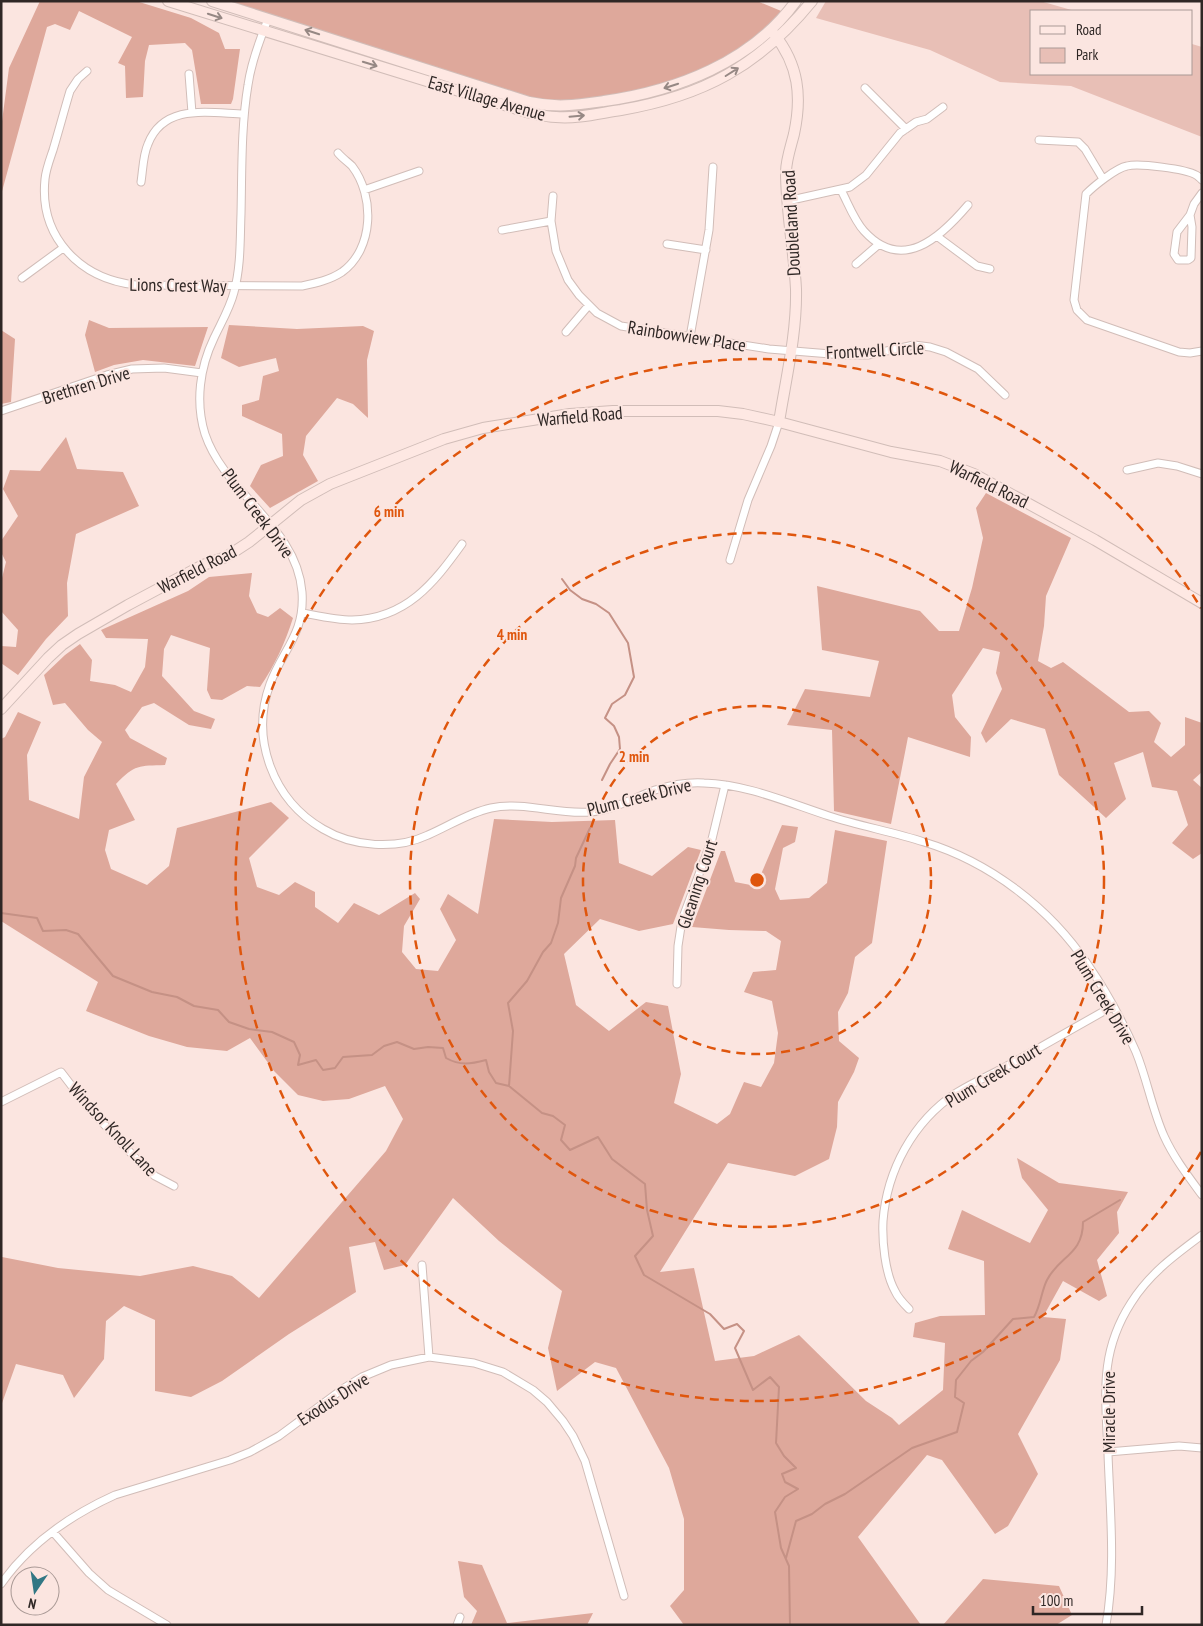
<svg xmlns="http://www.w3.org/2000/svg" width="1203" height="1626" font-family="'PT Sans Narrow',sans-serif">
<rect width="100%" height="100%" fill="#fbe5e0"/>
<!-- green -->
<path fill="#e8bfb6" d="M826,1h214l35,10h-43v63h160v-30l10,3v90l-131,-51 -71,-4 -70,-32 -114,-32z"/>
<!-- forest -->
<path fill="#dea89b" d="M40,1h96l55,17 28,15 6,16h15l-7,50 -2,5h-30l-9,-54 -7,-7 -36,2 -4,16 -2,36 -17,1 -1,-32 -7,-3 14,-26 -53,-26 -9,19 -15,-6 -8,3 -46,168v-66l8,-61z
M212,1h545l29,12 -39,36 -77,38 -121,19z
M89,320l20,8 99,-1 -13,39 -52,-6 -29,5 -19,7 -10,-37z
M229,325l68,4 66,-3 11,5 -7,29 1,58 -15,-14 -16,-6 -31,38 -3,19 15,26 -48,27 -20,-22 11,-21 22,-9 -1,-22 -40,-18v-11l17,-5 4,-24 16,-5 -3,-13 -37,9 -18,-9z
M1,330l14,9 -4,63 -10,2z
M66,437l11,32 46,3 16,34 -63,28 -9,49 1,33 -22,23 -28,36 -17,-12v-17l15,1 2,-17 -17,-19v-29l5,-20 -5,-10v-11l17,-25 -15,-27 7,-19 30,1z
M986,493l85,45 -25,58 -2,30 -6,35 13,7 12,-6 66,50 20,-1 12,12 -7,19 17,15 14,-12v-28l17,6v49l-9,8 9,8v65l-9,6 -21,-16 16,-18 -11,-34 -25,-4 -9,-35 -29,11 12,36 -20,19 -47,-43 -14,-46 -34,-10 -25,24 -5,-10 21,-44 -6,-16 4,-21 -17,-4 -31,47 3,22 16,20 -1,20 -62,-20 -17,87 -57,-13 -2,-81 -45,-5 18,-36 65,8 9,-36 -57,-11 -5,-64 103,25 19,20h20l13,-43 11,-50 -7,-30z
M252,573l-3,23 8,17 11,4 12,-9 13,10c-8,25 -18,47 -33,69l-13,-1 -25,14 -11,-1 -4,-9 3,-42 -39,-13 -7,14 -2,27 32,35 21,8 -4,10 -22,-4 -35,-22 -12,4 -17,23 5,8 37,20 -2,7c-26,1 -30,-1 -49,19l19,36 -26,10 -4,20 6,19 36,16 22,-19 8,-38 94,-26 18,16 -40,40 8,29 22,8 16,-13 20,10v15l23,16 16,-20 25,12 36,-22 5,6 -16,27 -2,26 14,17 22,2 18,-31 -16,-31 8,-15 30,20 16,-95 58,3 63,-2 4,43 33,13 36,-29 13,3 -28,74 -34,7 -39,-12 -36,35 12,51 33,26 37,-29 22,4 13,68 -7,29 43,21 13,-10 14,-32 17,5 13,-24 4,-30 -6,-32 -28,-9 9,-20 23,-2 5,-29 -15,-10 -37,-1 -37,-3 29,-76h4l10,31 21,4 26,-61 16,2 -3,15 -12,6 -8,41 5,11 29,-2 18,-15 8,-53 52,11 -15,102 -17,14 -7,36 -10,19 1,29 20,17 -5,14 -16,30 -1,25 -8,32 -34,17 -67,-13 -68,109 34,-4 21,93 39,-5 45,-21 67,66 26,17 7,7 44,-35 2,-47 -32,-6 2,-14 25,-7 45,-1 -1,-54 -36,-12 14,-39 68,33 18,-33 -26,-32 -5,-20 42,25 69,9 -11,20 2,21 -22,27 10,36 -8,5 -36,-20 -20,36 23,2 -6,41 -42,74 20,40 -30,52 -13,8 -53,-74 -15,-5 -69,82 63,88h-237l-14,-19 14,-16v-71l-15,-51 -53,-100 -21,-6 -38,29 -9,-43 14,-57 -63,-50 -46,-43 -48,67 -21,5 -9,-28 -26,5 7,45 -67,42 -67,47 -31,16 -36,-6v-71l-31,-14 -18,15 -2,38 -30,39 -11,-23 -47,-11 -15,42 1,-149 56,11 82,8 53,-10 39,10 27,22 127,-147 17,-32 -18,-33 -36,13 -26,2 -25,-6 -24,-24 -24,-33 -23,13 -40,-4 -38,-11 -63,-25 12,-29 -97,-61v-182l4,-2 13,-25 23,10 -14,33 2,45 50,19 5,-42 18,-35 -14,-12 -23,-27 -12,2 -9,-30 21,-20 15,-11 12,16 -2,21 25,4 16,7 14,-25 3,-28 -42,-1 -5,-8 87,-39 21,-14z
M458,1561l24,4 25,58 86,-10 -6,12h-116l6,-14 -13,-14z
M983,1579l76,7 13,29 -16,10h-113z"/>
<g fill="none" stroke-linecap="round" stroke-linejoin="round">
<!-- stream -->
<path stroke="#c59185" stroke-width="2" d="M562,579l8,11 12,9 14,5 13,9 19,30 6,34 -9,18 -13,9 -7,14 9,8 5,11 1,12 -10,15 -8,16
M1,913l36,5 6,13 23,-1 12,4 35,42 39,16 25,5 17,9 24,4 11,12 20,7 23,3 22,10 6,13 -2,10 18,-5 7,10 12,-2 8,-11 29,-2 12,-9 13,-4 17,7 14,-2 15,1 3,10c14,8 25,6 40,2l3,12 7,11 13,3 33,27 11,3 12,9 -4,15 9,10 28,-13 14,22 33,25 2,26 6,26 -18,20 9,19 66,39 14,15 13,-5 7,7 -9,17 18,42 17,-13 9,10 -3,56 8,13 12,12 -14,6 3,8 13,7 -13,8 -10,15 6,36 8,18 1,59
M509,1086l4,-55 -5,-28 19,-22 16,-29 8,-9 7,-20 3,-25 14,-32 1,-8 14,-30
M786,1558l10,-37 16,-7 13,-10 20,-10 67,-46 45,-16 7,-29 -9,-6 1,-17 15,-19 12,-9 30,-33 21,-2c7,-12 7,-25 13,-37 12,-24 36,-25 36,-58l37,-22"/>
<defs>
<path id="street" d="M268,19c-8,20 -17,44 -20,66 -7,42 -6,86 -7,129 -1,26 0,52 -7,78 -4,16 -13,31 -20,46 -14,29 -19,64 -9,96 20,60 92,92 97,158 3,42 -19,57 -32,92 -20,55 3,116 53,145 30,18 73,21 105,6 21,-9 40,-22 63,-27 34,-7 66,7 99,4 24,-2 43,-14 65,-22 16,-5 33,-8 49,-7 42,1 85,20 125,33 31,10 64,16 95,26 66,20 126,66 164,123 18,26 35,57 48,87 11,27 16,57 28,84 10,22 24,40 38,59
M87,71l-9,8 -8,12c-6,20 -11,39 -17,59 -3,9 -7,19 -8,29 -6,58 35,100 91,106l166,1c14,-3 28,-6 40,-14 32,-23 33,-76 10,-106 -4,-4 -10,-8 -14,-13
M189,74l3,39
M865,88l41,41
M1039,140l39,2 7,7 18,30
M1202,180c-2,-2 -4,-4 -6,-5 -10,-6 -57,-12 -69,-9 -11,2 -33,20 -41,28l-12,106 3,10 10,10 92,32 11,1 12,-2
M141,182c2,-13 2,-27 7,-38 16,-41 61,-31 96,-30
M364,190l55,-19
M841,190c7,13 13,30 23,41 38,42 76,7 104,-26
M553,196l-2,25 5,30 12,29 11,15 18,18 24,13 148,23 74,6h25l46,-10 16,2 16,5 32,17 27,26
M787,201l63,-14 16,-12 34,-42 16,-11 11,-3 16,-12
M1190,215l2,12 -1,31 -3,2h-10l-4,-6 3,-22 13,-17 4,-11 8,-11
M502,230l49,-9
M938,237l39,29 13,3
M667,244l39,6
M856,264l22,-19
M22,278l41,-30
M566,332l23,-27
M690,337l19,-107 4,-63
M1,411l106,-36 25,-6 32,-1 38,5
M1127,470l31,-7 19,3 25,8
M730,560l18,-60 23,-54 8,-24
M303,613c16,3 33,7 49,7 54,-1 82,-37 110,-76
M677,984l1,-38 4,-26 30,-81 13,-54
M1,1102l60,-30 26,34 54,58 14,12 19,10
M422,1265l7,92
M909,1309c-5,-5 -11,-11 -14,-18 -10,-18 -13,-50 -12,-70 4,-51 30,-99 73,-128 16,-10 34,-18 51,-27 35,-20 70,-40 106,-60
M1108,1452l71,-6 23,2
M53,1532l36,41 19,17 59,35
M1,1584c28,-40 70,-69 114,-89l115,-35 20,-8 29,-16 65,-48 18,-11 29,-12 38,-8 45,6 29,9 30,18 14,12 16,19 10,15 12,25 39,135
M457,1625l3,-8
M1106,1625c10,-56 4,-115 2,-171 -2,-56 -10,-100 23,-151 18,-29 44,-48 71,-68"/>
<path id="secondary" d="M168,1l362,112c9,2 18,4 26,4 21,2 44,-4 65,-7 82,-14 138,-44 191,-109
M212,1l317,101c28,6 47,3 75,-1 72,-10 148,-39 192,-100
M774,34c25,31 28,63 20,100 -3,12 -8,26 -8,38 0,39 8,78 10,117 1,44 -10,89 -17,133
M1,709l47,-51 14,-13 16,-11 50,-29 75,-40 23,-8 23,-15 52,-42 29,-16 114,-45 39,-11 87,-14 43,-3h105l25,3 36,8 112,30 49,9 34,13 121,66 107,63"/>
</defs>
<!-- street casing -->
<use href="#street" stroke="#d1bdb8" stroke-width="9"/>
<!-- secondary casing -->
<use href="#secondary" stroke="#d1bdb8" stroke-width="12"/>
<!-- street -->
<use href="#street" stroke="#fff" stroke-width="7"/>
<!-- secondary -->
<use href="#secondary" stroke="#fee8e3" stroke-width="10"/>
</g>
<!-- one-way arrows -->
<defs><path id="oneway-shaft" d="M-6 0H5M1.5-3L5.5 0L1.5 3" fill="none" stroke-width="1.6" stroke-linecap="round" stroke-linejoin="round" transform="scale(1.25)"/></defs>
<g stroke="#968884">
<use href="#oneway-shaft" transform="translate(215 16) rotate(18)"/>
<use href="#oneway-shaft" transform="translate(312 32) rotate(-162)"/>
<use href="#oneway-shaft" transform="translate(370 64) rotate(17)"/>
<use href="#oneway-shaft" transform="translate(732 72) rotate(-32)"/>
<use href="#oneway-shaft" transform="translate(671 86) rotate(162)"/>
<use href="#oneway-shaft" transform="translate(577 116) rotate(-5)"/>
</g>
<!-- distance rings -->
<g fill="none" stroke="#df560d" stroke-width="2.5" stroke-dasharray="9 6">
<circle cx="757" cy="880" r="174"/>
<circle cx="757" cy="880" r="347"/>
<path d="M1201 1152A521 521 0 1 1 1201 608"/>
</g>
<g text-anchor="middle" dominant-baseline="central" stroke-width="4" stroke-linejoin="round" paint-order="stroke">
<!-- street labels -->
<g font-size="18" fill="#2f2725" stroke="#fbe5e0">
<text transform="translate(487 98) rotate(16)">East Village Avenue</text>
<text transform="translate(791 223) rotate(-93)">Doubleland Road</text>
<text transform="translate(178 285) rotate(1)">Lions Crest Way</text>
<text transform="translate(687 336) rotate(9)">Rainbowview Place</text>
<text transform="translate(875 350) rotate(-3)">Frontwell Circle</text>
<text transform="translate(86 385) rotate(-17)">Brethren Drive</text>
<text transform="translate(580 416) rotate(-5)">Warfield Road</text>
<text transform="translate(989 484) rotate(26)">Warfield Road</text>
<text transform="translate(258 513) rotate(53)">Plum Creek Drive</text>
<text transform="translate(197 569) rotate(-27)">Warfield Road</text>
<text transform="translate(639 797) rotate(-14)">Plum Creek Drive</text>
<text transform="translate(697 884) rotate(-72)">Gleaning Court</text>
<text transform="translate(1103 997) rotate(59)">Plum Creek Drive</text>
<text transform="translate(993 1075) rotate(-31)">Plum Creek Court</text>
<text transform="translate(113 1129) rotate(47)">Windsor Knoll Lane</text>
<text transform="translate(333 1399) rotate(-33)">Exodus Drive</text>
<text transform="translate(1108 1412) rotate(-90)">Miracle Drive</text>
</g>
</g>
<circle cx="757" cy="880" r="8" fill="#df560d" stroke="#fbe5e0" stroke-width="2.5"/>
<g font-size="15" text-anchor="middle" font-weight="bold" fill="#df560d" stroke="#fbe5e0" stroke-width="4" stroke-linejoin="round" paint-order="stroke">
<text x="389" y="517">6 min</text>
<text x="512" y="640">4 min</text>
<text x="634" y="762">2 min</text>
</g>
<!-- border -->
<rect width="1203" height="1626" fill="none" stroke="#2f2725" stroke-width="5"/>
<!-- legend -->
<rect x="1030" y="10" width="162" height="65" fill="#fbe5e0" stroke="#a99995"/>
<rect x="1040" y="26" width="25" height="8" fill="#fee8e3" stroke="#a99995"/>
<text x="1076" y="35" font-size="15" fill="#2f2725">Road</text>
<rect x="1040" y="48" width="25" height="15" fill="#e8bfb6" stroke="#a99995"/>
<text x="1076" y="60" font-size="15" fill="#2f2725">Park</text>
<!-- north arrow -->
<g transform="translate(35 1591) rotate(193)"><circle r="24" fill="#fbe5e0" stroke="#a99995"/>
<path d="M0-4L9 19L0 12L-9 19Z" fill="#317784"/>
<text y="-8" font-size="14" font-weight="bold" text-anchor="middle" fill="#2f2725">N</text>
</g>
<!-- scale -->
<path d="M1033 1606v8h109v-8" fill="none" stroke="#2f2725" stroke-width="2.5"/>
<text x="1040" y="1606" font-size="15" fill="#2f2725" stroke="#fbe5e0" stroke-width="4" paint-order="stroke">100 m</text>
</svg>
